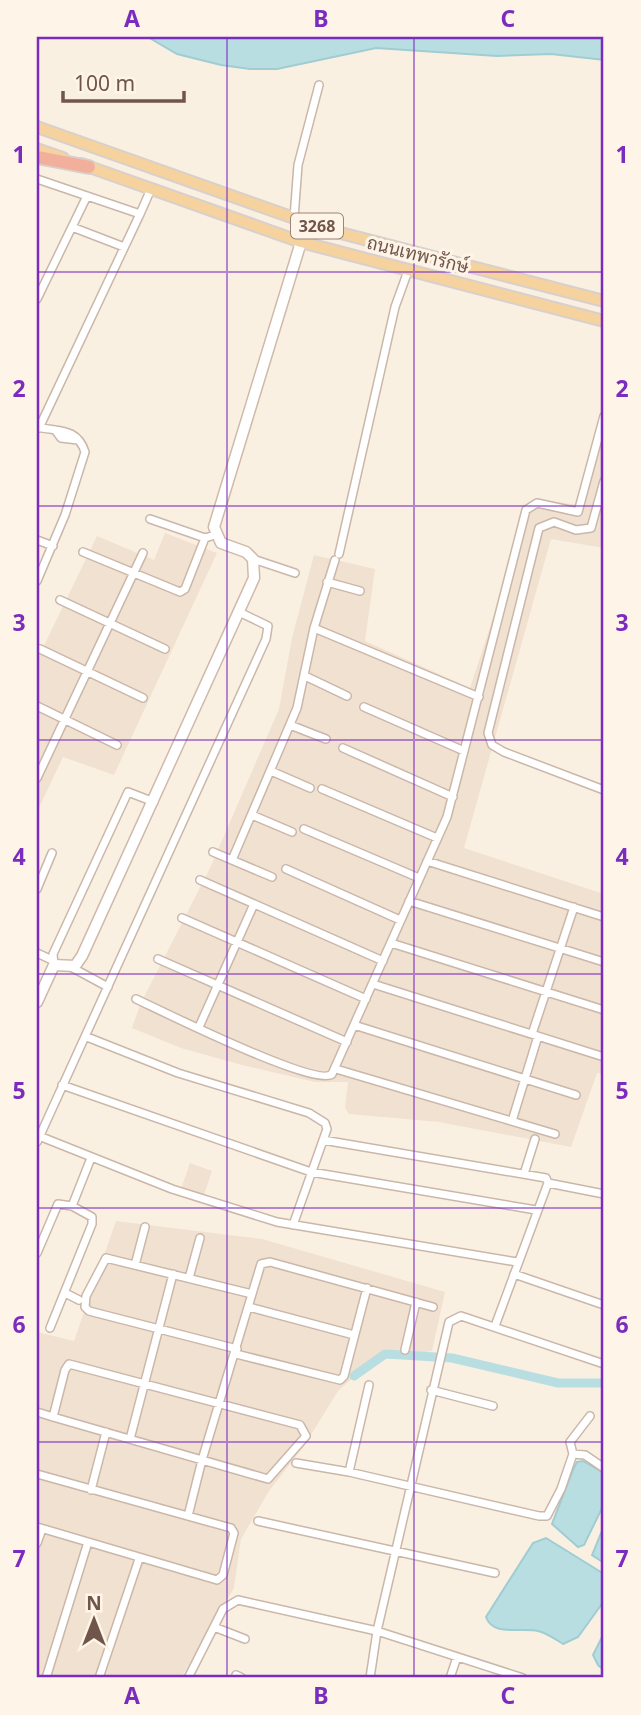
<svg xmlns="http://www.w3.org/2000/svg" width="641" height="1715" font-family="'Noto Sans',Sarabun,sans-serif">
<rect width="100%" height="100%" fill="#faf0e2"/>
<!-- residential -->
<path fill="#f1e1d1" d="M604,419v129l-53,-9 -87,309 140,46v180l-7,-1 -26,74 -132,-25 -90,-8 -4,-6 3,-26h-33l-73,-17 -61,-17 -49,-20 8,-23 70,-137 69,-159 13,-71 22,-83 61,14 -10,72 105,47 58,-177 8,-12 43,6 7,-10z
M165,533l52,20 -103,222 -51,-18 -26,55v-152l60,-124 57,24z
M190,1163l22,8 -8,24 -23,-6z
M116,1221l146,18 183,53 -13,59 -59,9 -35,31 -34,55 -35,45 -28,48 -7,49 -53,90h-144v-346l37,9z"/>
<!-- water -->
<path fill="#b8dee2" stroke="#9fcdd3" stroke-width="2" d="M148,37h456v23l-53,-6 -54,2 -121,-8 -99,21h-27l-29,-4 -44,-11z
M583,1461l21,12v31l-20,41 -6,2 -26,-23 21,-54 4,-8z
M604,1526v37l-12,-8z
M546,1538l58,36v27l-26,36 -15,7c-8,-5 -16,-11 -25,-13 -17,-4 -45,6 -52,-14l47,-74z
M604,1633v37l-6,-5 -5,-10z"/>
<g fill="none" stroke-linecap="round" stroke-linejoin="round">
<!-- canal -->
<path stroke="#b8dee2" stroke-width="9" d="M354,1376l31,-22 67,4 106,25h46"/>
<defs>
<path id="street" d="M37,179l103,35 11,-25
M294,218l4,-53 21,-80
M72,227l52,20
M37,299l50,-103
M39,428l101,-214
M55,430l6,8 17,2
M604,481l-13,47 -15,2 -22,-8 -15,6 -51,205 4,12 12,7 100,38
M150,519l55,19
M37,540l16,6
M83,552l97,40 5,-3 20,-51 10,-3
M339,554l56,-247 13,-36
M253,559l42,14
M37,581l28,-66 20,-63c-8,-25 -27,-20 -48,-25
M327,582l33,9
M60,600l105,49
M314,628l165,69
M40,649l103,49
M305,676l42,20
M37,706l80,39
M364,707l100,44
M290,725l36,14
M343,748l110,49
M271,771l39,17
M37,778l106,-225
M322,789l115,49
M252,815l40,17
M304,829l115,49
M213,852l59,25
M232,860l65,-152 17,-80 21,-68
M427,861l177,56
M286,869l114,51
M200,880l183,81
M37,889l15,-36
M409,901l195,61
M182,918l184,81
M391,943l213,67
M37,953l15,7
M158,959l189,83
M54,965l-1,-11 75,-162 26,10
M71,967l37,20
M373,984l231,73
M136,999c26,12 180,89 196,75l115,-257 79,-307 11,-7 41,9 26,-96
M354,1025l222,70
M199,1027l55,-123
M532,1034l42,-127
M87,1037l91,36 131,40 16,10 2,6 -34,96
M336,1069l219,65
M62,1085l249,87 225,38
M512,1121l26,-85
M39,1136l133,53 105,33 240,40
M323,1140l223,38 2,5 -53,143
M37,1142l229,-503 2,-13 -29,-14
M524,1174l11,-35
M548,1183l56,11
M72,1206l19,-48
M37,1253l21,-49 14,2 20,11v7l-42,104
M135,1265l10,-38
M514,1274l90,31
M189,1278l11,-40
M65,1293l14,7
M249,1307l105,28
M237,1349l-148,-38 -4,-4 1,-11 20,-38 146,36
M405,1350l11,-48
M236,1354l104,26 4,-4 23,-88
M431,1390l62,16
M37,1412l16,5 215,62 38,-43 -6,-11 -231,-61 -4,6 -12,47
M130,1439l43,-165
M573,1454l-3,-12 20,-26
M296,1463l53,9 190,44h8l14,-27 12,-35 12,1 19,13
M349,1472l20,-87
M37,1474l194,54 3,5 -11,42 -6,5 -180,-53
M91,1490l15,-58
M188,1516l14,-56 59,-196 9,-2 163,45
M258,1521l237,52
M37,1543l5,-14
M214,1627l31,12
M236,1675l6,3
M46,1678l42,-136
M99,1678l40,-119
M188,1678l35,-69 15,-9 139,31 146,47
M370,1678l7,-47 72,-309 12,-6 143,48
M450,1678l7,-21"/>
<path id="secondary" d="M37,1002l17,-37 21,1 7,-10 172,-378 -1,-19 -7,-7 -25,-9 -7,-16 87,-285"/>
<path id="primary" d="M37,127l288,102 279,72
M37,149l26,9
M81,164l220,78 303,79"/>
<path id="highway" d="M37,157l52,10"/>
</defs>
<!-- street casing -->
<use href="#street" stroke="#cab7a9" stroke-width="10"/>
<!-- secondary casing -->
<use href="#secondary" stroke="#d0b9aa" stroke-width="13"/>
<!-- primary casing -->
<use href="#primary" stroke="#d7d0cc" stroke-width="14"/>
<!-- highway casing -->
<use href="#highway" stroke="#d7d0cc" stroke-width="16"/>
<!-- street -->
<use href="#street" stroke="#fff" stroke-width="7"/>
<!-- secondary -->
<use href="#secondary" stroke="#fff" stroke-width="10"/>
<!-- primary -->
<use href="#primary" stroke="#f6d29e" stroke-width="10"/>
<!-- highway -->
<use href="#highway" stroke="#f1af9c" stroke-width="12"/>
</g>
<!-- grid -->
<path fill="none" stroke="#7b2cbf" stroke-width="2" stroke-opacity="0.55" d="M227,37v1641M414,37v1641M37,272h567M37,506h567M37,740h567M37,974h567M37,1208h567M37,1442h567"/>
<g text-anchor="middle" dominant-baseline="central" stroke-width="6" stroke-linejoin="round" paint-order="stroke">
<!-- shield labels -->
<rect fill="#fef4e7" stroke="#9b8579" stroke-width="2" x="291" y="213.5" width="52" height="25" rx="5"/>
<g font-size="16" font-weight="bold" fill="#70564a">
<text x="317" y="226">3268</text>
</g>
<!-- street labels -->
<g font-size="18" fill="#70564a" stroke="#fef4e7">
<text transform="translate(418 254) rotate(14)">ถนนเทพารักษ์</text>
</g>
</g>
<!-- border -->
<rect width="641" height="1715" fill="none" stroke="#fef4e7" stroke-width="77"/>
<!-- north arrow -->
<g transform="translate(94 1620)" stroke="#fef4e7" stroke-width="5" paint-order="stroke">
<path d="M0-5L12 26L0 18L-12 26Z" fill="#70564a"/>
<text y="-10" font-size="19" font-weight="bold" text-anchor="middle" fill="#70564a">N</text>
</g>
<!-- scale -->
<path d="M63 91v10h121v-10" fill="none" stroke="#70564a" stroke-width="3.5"/>
<text x="74" y="91" font-size="21" fill="#70564a" stroke="#fef4e7" stroke-width="5" paint-order="stroke">100 m</text>
<rect x="38" y="38" width="564" height="1638" fill="none" stroke="#7b2cbf" stroke-width="2.5"/>
<g font-size="23" text-anchor="middle" font-weight="bold" fill="#7b2cbf">
<text x="132" y="27">A</text>
<text x="321" y="27">B</text>
<text x="508" y="27">C</text>
<text x="19" y="163">1</text>
<text x="622" y="163">1</text>
<text x="19" y="397">2</text>
<text x="622" y="397">2</text>
<text x="19" y="631">3</text>
<text x="622" y="631">3</text>
<text x="19" y="865">4</text>
<text x="622" y="865">4</text>
<text x="19" y="1099">5</text>
<text x="622" y="1099">5</text>
<text x="19" y="1333">6</text>
<text x="622" y="1333">6</text>
<text x="19" y="1567">7</text>
<text x="622" y="1567">7</text>
<text x="132" y="1704">A</text>
<text x="321" y="1704">B</text>
<text x="508" y="1704">C</text>
</g>
</svg>
